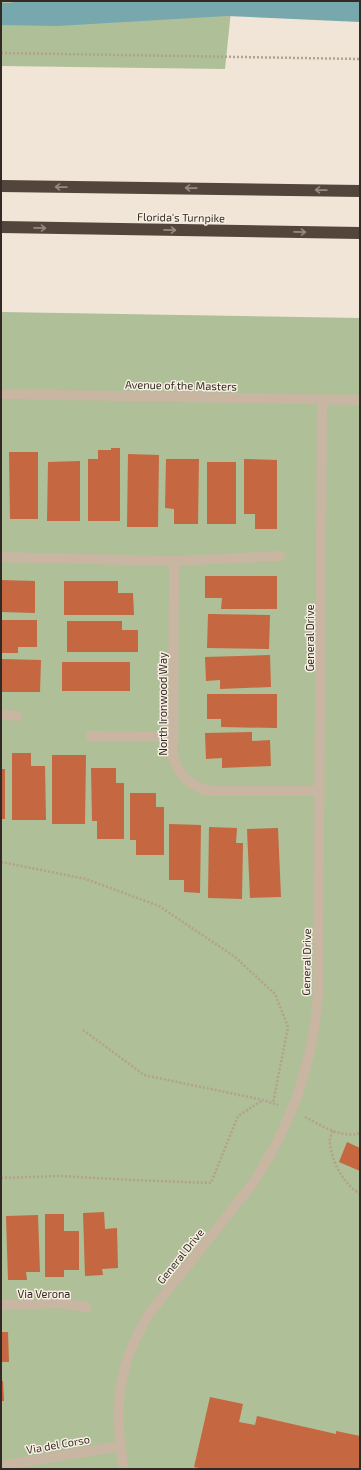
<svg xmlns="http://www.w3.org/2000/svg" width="361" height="1470" font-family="'Exo 2',sans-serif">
<rect width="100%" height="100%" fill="#f0e5d7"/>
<!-- green -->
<path fill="#afbf97" d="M1,1h231l-7,68 -224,-3z
M1,312l359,6v1151h-359z"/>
<!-- water -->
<path fill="#76a8ad" d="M16,1h344v21l-133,-6 -170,10 -56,-1v-22h10z"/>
<!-- building -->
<path fill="#c56740" d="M111,448h9v73h-32v-62h10v-9h13z
M9,452h29v67h-28z
M128,454l31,1 -1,72h-31z
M166,459h33l-1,65h-24v-15l-9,-1z
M244,459l33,1v69h-22v-15h-11z
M80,461v60h-33l1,-59z
M207,462h29v62h-29z
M205,576h72v33h-56l1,-11h-17z
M1,580l34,1v32l-34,-1z
M64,581h54v12h15l1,22h-70z
M208,614l62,1 -1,34 -62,-1z
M1,620h36v27h-19v6h-17z
M67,621h55v9h16v22h-71z
M270,655l1,32 -51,2v-9l-14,1 -1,-24z
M1,659l40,1 -1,32h-39z
M62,662h68v29h-68z
M207,694h70v34l-56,-1v-8h-14z
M252,732v9l18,-1 1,26 -49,2v-10l-16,1 -1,-26z
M12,753h19v13h14l1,54h-34z
M52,755h34l-1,69h-33z
M91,768h25v15h8v56h-27v-18h-5z
M1,769h4v50h-4z
M130,793h26v14h8v48h-28v-15h-6z
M169,824l32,1 -1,68 -16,-1v-12h-15z
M209,827l28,1 -1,15h7l-1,56 -34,-1z
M278,828l3,69 -31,1 -3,-69z
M347,1142l13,6v23l-21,-9z
M104,1212l1,17 12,-1 1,40 -16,1 1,6 -18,1 -2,-63z
M45,1214h19v17h15v39h-15v7h-19z
M38,1215l2,57h-14l1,8h-19l-2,-64z
M1,1332h7l1,30h-8z
M1,1381h2l1,20h-3z
M210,1397l33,7 -4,18 16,3 2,-9 79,18v-3l24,5v33h-156l-10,-2z"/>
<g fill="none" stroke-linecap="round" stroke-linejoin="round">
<!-- path -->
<path stroke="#b3a08d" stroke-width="2.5" stroke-dasharray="2 2" stroke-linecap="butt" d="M1,53l359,6
M1,862l85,17 73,27 76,51 40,37 13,33 -15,76
M83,1030l61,45 119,25 15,5
M305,1117c16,8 36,22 55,16
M333,1131c-2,4 -4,8 -3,12 2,20 13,40 30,51
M1,1178l59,-2 72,4 79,3 27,-67 25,-16"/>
<!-- minor -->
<path stroke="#c8b6a3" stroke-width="10" d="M1,394l359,6
M1,557l173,4 106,-5
M174,561l-1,197c8,20 17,28 38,33h109
M1,714l16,2
M91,736l82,1
M1,1305l58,-2 28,4
M1,1466l119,-20
M124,1469c-11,-60 -7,-102 25,-155l105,-132 24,-41 19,-44 12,-41 6,-31 3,-32 4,-593"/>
<!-- motorway -->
<path stroke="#54453c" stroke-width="12" d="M1,186l359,5
M1,227l359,6"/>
</g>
<!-- one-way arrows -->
<defs><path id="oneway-shaft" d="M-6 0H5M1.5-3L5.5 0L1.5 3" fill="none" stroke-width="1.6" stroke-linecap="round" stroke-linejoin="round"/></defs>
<g stroke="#96897f">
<use href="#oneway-shaft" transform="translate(61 187) rotate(-179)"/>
<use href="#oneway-shaft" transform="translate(191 188) rotate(-179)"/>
<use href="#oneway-shaft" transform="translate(321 190) rotate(-179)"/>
<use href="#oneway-shaft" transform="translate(40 228) rotate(1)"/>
<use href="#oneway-shaft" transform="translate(170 230) rotate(1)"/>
<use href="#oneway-shaft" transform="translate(300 232) rotate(1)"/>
</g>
<g text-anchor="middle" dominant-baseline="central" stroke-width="3" stroke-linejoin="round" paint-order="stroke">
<!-- street labels -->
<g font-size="11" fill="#332a25" stroke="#f8efe3">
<text transform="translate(181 217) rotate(1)">Florida's Turnpike</text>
<text transform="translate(181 385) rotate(1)">Avenue of the Masters</text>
<text transform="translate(309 638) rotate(-90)">General Drive</text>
<text transform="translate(162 704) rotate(-90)">North Ironwood Way</text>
<text transform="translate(306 962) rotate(-89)">General Drive</text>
<text transform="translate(180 1256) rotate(-51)">General Drive</text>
<text x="44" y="1293">Via Verona</text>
<text transform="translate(58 1444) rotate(-10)">Via del Corso</text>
</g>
</g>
<!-- border -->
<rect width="361" height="1470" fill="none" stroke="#332a25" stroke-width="4"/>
</svg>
